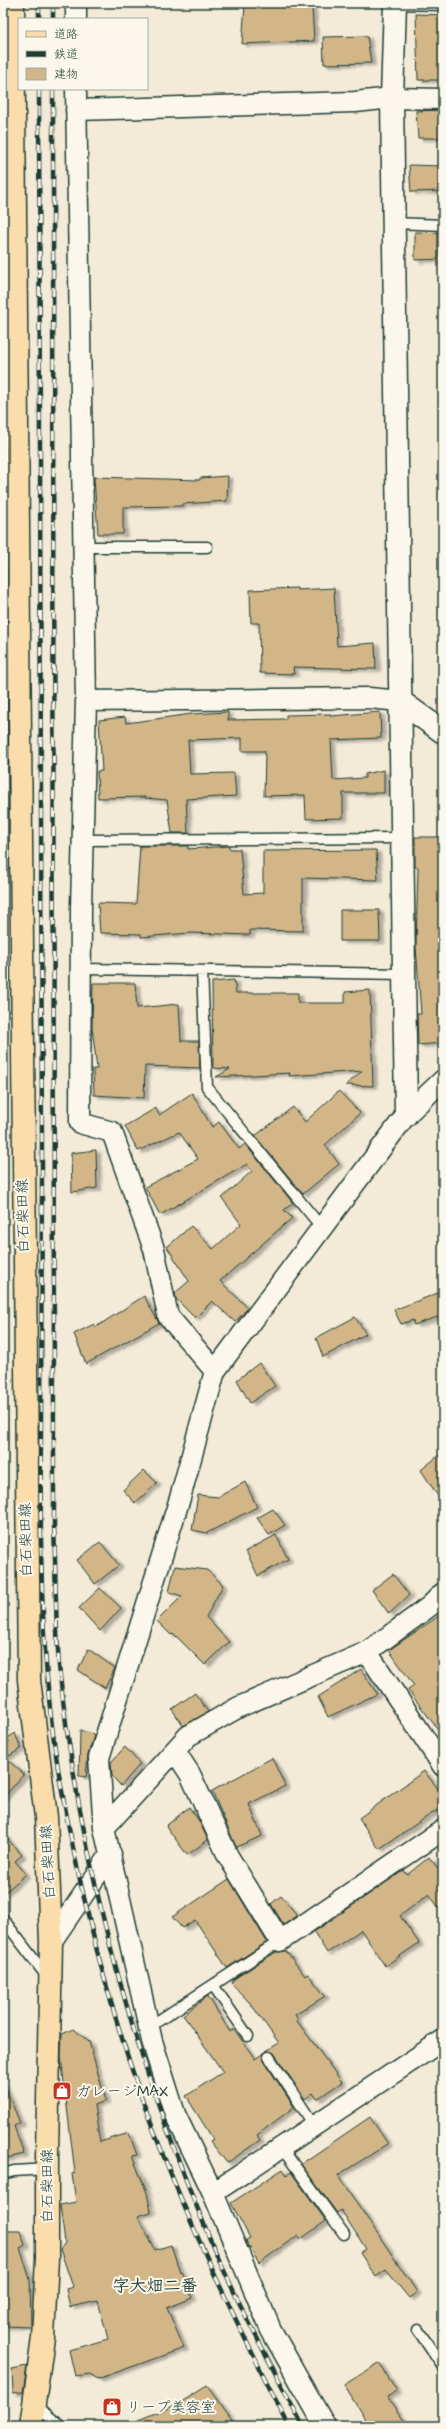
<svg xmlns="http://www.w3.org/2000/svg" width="446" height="2429" font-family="'Architects Daughter','Klee One',sans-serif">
<defs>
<filter id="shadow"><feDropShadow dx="4.5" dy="2.5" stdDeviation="1" flood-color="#0004"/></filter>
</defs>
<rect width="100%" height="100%" fill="#f3ead8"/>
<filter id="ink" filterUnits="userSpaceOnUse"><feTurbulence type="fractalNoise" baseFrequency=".025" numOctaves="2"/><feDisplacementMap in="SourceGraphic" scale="8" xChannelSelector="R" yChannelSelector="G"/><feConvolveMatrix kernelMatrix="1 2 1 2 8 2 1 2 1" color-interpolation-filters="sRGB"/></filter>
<g filter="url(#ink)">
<!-- building -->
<path fill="#d2b687" stroke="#1f3d34" filter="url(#shadow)" d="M245,5l67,2 2,34 -72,3z
M416,14l27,1v65h-25z
M367,36l4,27 -47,1 -1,-27z
M443,110v28h-25l-2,-27z
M409,165l34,1v25l-32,1z
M415,232l28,1v26l-28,1z
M228,476l-1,25 -45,3v2l-59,1v27h-25l-4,-57 106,3v-2z
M297,588v2l37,-2 3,58 38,-3 1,26 -83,-2 1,7 -34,-1 -1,-50h-8l-1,-33z
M228,712v8l58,-1v-4l45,-1v2l49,-4 1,26 -50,2 2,40 32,-2v-4l19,-4v23h-41v25l-37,1 -1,-24 -41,1 1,-45h-23v-13l-54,2 2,34 44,-1 2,23 -50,3 2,34h-16l-5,-33 -22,-2v-1l-47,1 -1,-27h5l-3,-51 26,-3 1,6 66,-9z
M415,837h28v206l-25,2 -1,-31h4l-5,-68 2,-79h-3z
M140,846h48v3l41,-3v3h11l4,45 19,-1v-42l113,-1 2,30 -75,-2v53l-53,-1v5l-60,-2 -49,4v-3l-41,-1 -2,-30 38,1z
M340,910h39l1,31h-40z
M234,980l2,13h62v10h47v-11l25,-2 3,96 -27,-1 16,-14 -73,5 1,-3 -74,4 14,-8 -17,-1 -1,-86z
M93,983h42l2,25 42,-4 2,37h18l1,27 -55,-2 -1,32 -50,-3 -1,-26h4l-5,-42z
M339,1091l21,22 -35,32 14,19 -36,30 -48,-58 38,-29 12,15z
M192,1093l20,34 7,-5 20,27 6,-5 48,59 -9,7 8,8 -72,63 28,27 -13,14 -23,-21 -17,17 -19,-19 -1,-6 14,-12 -22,-34 24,-21 22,23 28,-25 -19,-26 30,-27 -5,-7 -87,51 -15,-28 53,-28 -19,-27 -41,19 -13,-25 31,-18 3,7z
M96,1150l1,38 -25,4 -1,-39z
M443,1291v24l-29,10 -1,-5 -12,4 -7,-14z
M144,1296l15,27 -73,41 -12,-30 20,-10 2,3z
M355,1317l11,17 -43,23 -7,-19z
M259,1363l16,23 -25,17 -13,-23z
M443,1452v52l-22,-34z
M144,1470l13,13 -22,20 -12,-13z
M245,1482l12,25 -50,26 -15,-3 6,-35 20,2z
M273,1509l12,16 -16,10 -12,-17z
M276,1535l12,24 -30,17 -12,-25z
M100,1542l19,23 -24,19 -18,-24z
M175,1566l32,4 16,15 -17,32 23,25 -24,23 -32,-32 -2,2 -14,-14 25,-25 -13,-4z
M393,1574l16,21 -20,19 -17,-24z
M100,1588l21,20 -21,23 -21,-23z
M443,1613v123l-35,-46 6,-4 -25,-36z
M88,1649l27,19 -10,20 -27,-18z
M361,1669l16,25 -49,23 -10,-20z
M195,1693l13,19 -25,14 -11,-17z
M80,1730l14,5 -6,20 -2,22 -7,-1z
M15,1733l6,16 -16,9 19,16 -21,24v-57z
M125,1747l15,17 -19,22 -9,-10 -1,-14z
M272,1758l13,28 -36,18 13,32 -26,11 -24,-56z
M424,1771l19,24v11l-64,43 -20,-31z
M189,1807l10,14 9,19 -21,15 -21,-29z
M3,1834l19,21 -7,6 11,13 -23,20z
M429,1857l14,18v39l-14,-20 -29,22 19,27 -34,23 -24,-36 -34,23 -13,-21 90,-62 3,5z
M229,1879l38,63 -40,26 -32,-48 -13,8 -10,-11z
M281,1896l16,19 -13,10 -13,-21z
M286,1951l19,25 3,-2 17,22 -30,19 3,5 -1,1 45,61 -25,17 -4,-6 -8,6 -31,-46 -8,-2 13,-8 -29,-40 -19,-20 3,-4 42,-27z
M208,1996l22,36 4,-3 21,30 10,-7 -1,9 30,46 -37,28 3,5 -33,23 -17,-22 3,-2 -27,-43 37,-24 -40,-57z
M74,2029l15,13 17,59 -12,4 6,37 29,-9 8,22 -5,1 15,37 4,19 -13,4 17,34 16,-5 9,27 2,-1 10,27 -25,10 17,40 -86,31 -8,-5 -15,2 -6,-26 39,-11 -10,-38 -28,6 -4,-18 7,-2 -13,-38 5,-6 -5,-38 16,-3 -4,-28 3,-1 -14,-116 1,-23z
M3,2082l17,41 -6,3 10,28 -21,5z
M370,2117l18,27 -50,31 79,117 -8,6 -23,-28 -10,7 -16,-24 6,-4 -25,-39 -4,3 -36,-49z
M283,2169l4,6 4,-3 35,49 -25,18 -3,-4 -39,28 -12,-20 -1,-3 4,-2 -19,-35z
M3,2231h17l5,14 -5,3 10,31 1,48 -28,-1z
M379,2363l18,28 -10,6 21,29h-39l-25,-41z
M27,2366l-4,26 -10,1 -1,-24z
M207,2386l29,40h-113l55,-22z"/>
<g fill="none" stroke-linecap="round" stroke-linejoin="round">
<defs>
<path id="service" d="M395,4l48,1
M394,223l49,2
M83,547h124
M83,840l319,-2
M82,969l322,5
M202,971l5,116 115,141
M3,1919l45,59
M213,1985l35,51
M149,2027l131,-86
M269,2057l45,68
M281,2147l63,87
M3,2174l11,-3 33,-2
M418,2330l25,37
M34,2405l27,21"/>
<path id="minor" d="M76,3v16
M76,89l10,612 -5,207 -1,215 32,9 42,117 14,67 47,55
M76,110l279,-8 37,-4 51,1
M86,701l283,-3 31,3
M367,1652l76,114
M175,1751l15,23 38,82 52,85 163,-111
M104,1828l84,-92 51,-29 128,-55 63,-46 13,-13
M51,1942l60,-88
M213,2193l230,-153
M325,2426l-54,-96 -58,-137 -38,-79 -23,-73 -48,-213 -5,-70 81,-260 35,-127 191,-256 37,-35"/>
<path id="tertiary" d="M395,3l-3,95 14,1017
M400,701l43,31"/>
<path id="primary" d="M13,3l16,1677 17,137 5,125 -4,213v103l-4,80 -12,88"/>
</defs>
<!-- service casing -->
<use href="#service" stroke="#1f3d34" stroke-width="13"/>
<!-- minor casing -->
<use href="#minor" stroke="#1f3d34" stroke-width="23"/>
<!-- tertiary casing -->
<use href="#tertiary" stroke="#1f3d34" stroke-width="25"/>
<!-- primary casing -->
<use href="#primary" stroke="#1f3d34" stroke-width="25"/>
<!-- service -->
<use href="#service" stroke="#fbf7ec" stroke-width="10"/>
<!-- minor -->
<use href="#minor" stroke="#fbf7ec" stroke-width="20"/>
<!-- tertiary -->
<use href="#tertiary" stroke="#fbf7ec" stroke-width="22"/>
<!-- primary -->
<use href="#primary" stroke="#faddab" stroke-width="22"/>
<defs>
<path id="rail" d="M39,3v16
M53,3v16
M39,89c1,359 2,718 3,1077 0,87 -1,175 -1,263 -1,119 -1,240 20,357 20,110 47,219 85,324 40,109 90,213 143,316
M53,89l1,1435c2,50 1,102 6,152 22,194 74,383 150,563 27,64 61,125 93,187"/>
</defs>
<!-- rail casing -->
<use href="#rail" stroke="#1f3d34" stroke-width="4.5"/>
<!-- rail -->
<use href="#rail" stroke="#fbf7ec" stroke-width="3" stroke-dasharray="9" stroke-linecap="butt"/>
</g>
</g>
<!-- icons -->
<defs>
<symbol id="shop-square" viewBox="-11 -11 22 22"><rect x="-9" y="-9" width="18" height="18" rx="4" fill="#c8321e" stroke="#fbf7ec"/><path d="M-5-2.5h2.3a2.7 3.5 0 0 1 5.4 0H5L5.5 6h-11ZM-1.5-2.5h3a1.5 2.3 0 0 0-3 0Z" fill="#fff"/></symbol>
</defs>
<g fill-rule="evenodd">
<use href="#shop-square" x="51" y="2080" width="22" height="22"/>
<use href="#shop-square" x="101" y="2396" width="22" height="22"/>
</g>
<g text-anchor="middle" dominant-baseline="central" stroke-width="4" stroke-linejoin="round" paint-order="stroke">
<!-- street labels -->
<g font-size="15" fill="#1f3d34" stroke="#fbf7ec">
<text transform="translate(23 1216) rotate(-91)">白石柴田線</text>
<text transform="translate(26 1540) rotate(-91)">白石柴田線</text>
<text transform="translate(48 1862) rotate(-93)">白石柴田線</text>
<text transform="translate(47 2186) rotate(-90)">白石柴田線</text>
</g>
<!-- poi labels -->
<g font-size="15" fill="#1f3d34" stroke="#fbf7ec" text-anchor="start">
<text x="76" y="2091">ガレージMAX</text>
<text x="126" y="2407">リープ美容室</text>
</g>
<!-- quarter labels -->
<g font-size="17" font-weight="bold" fill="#1f3d34" stroke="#fbf7ec">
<text x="155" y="2286">字大畑二番</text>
</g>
</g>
<!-- margin -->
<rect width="446" height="2429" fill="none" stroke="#fbf7ec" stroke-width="16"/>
<rect x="8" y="8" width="430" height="2413" fill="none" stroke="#1f3d34" stroke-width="1.5" filter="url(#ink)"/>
<!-- legend -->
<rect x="18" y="18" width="130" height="72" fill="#fbf7ec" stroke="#a3ada2"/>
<rect x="26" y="31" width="20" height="6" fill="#faddab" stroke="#a3ada2"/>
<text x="54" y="38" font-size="12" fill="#1f3d34">道路</text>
<rect x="26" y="51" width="20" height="6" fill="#1f3d34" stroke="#a3ada2"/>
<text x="54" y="58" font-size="12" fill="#1f3d34">鉄道</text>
<rect x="26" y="68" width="20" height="12" fill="#d2b687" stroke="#a3ada2"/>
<text x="54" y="78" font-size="12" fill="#1f3d34">建物</text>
</svg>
